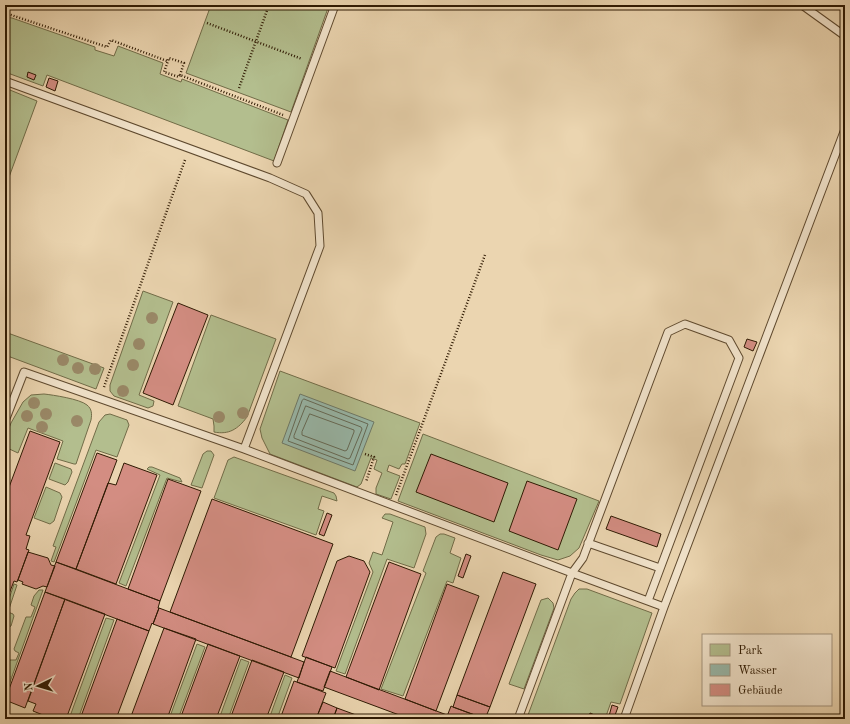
<svg xmlns="http://www.w3.org/2000/svg" width="850" height="724" font-family="'Old Standard TT',serif">
<rect width="100%" height="100%" fill="#ebd5b0"/>
<filter id="stains"><feTurbulence type="fractalNoise" baseFrequency=".005" numOctaves="4"/><feColorMatrix values="0 0 0 0 .2 0 0 0 0 .09 0 0 0 0 .02 0 0 0 .5 -.17"/></filter>
<radialGradient id="worn" r=".72"><stop offset=".6" stop-color="#630" stop-opacity="0"/><stop offset="1" stop-color="#630" stop-opacity=".3"/></radialGradient>
<!-- green -->
<path fill="#b3be8e" stroke="#716c48" d="M211,5h109l8,3 -37,104 -105,-39z
M5,17l7,1 83,29v3l19,6 4,-10 45,17 -3,11 21,8 1,-3 106,41 -14,41 -227,-86 -4,11 -38,-14z
M5,88l32,13 -32,87z
M143,291l30,11 -34,93 15,6 -1,5 -5,2 -34,-12 -4,-5v-6z
M211,315l65,24 -29,78c-9,12 -18,18 -33,15v-6l-1,-7 -35,-13z
M5,332l99,36 -8,21 -91,-34z
M280,371l140,52 -15,41h-3l-3,5 -10,-4 -2,6 13,5 -9,23 -15,-5v-6l6,-15 -8,-4 3,-9 -6,-2 -10,26 -4,3 -87,-33 -8,-16 -2,-9z
M44,394c9,1 36,5 43,11 5,4 5,9 4,15l-15,44h-2l-17,-5 6,-18 -35,-13 -10,25 -13,-6v-9l6,-15 12,-21 8,-7z
M110,414l17,6 2,5 -12,32 -21,-7 -42,112 -3,-1 5,-14 -3,-1 46,-124 6,-7z
M423,434l176,67 -20,47 -9,8 -12,4 -17,-5 -143,-54z
M207,451h4l3,4 -12,33 -11,-3 12,-31z
M234,457l100,36 2,3 1,5 -15,-5 -4,13 6,2 -8,24 -102,-37 14,-38z
M55,463l16,6 1,3 -4,10 -3,3 -16,-6z
M149,467h3l28,11 2,4 -15,-4 -41,108 -7,-3 41,-108 -13,-6z
M46,487l14,6 2,4 -8,24 -4,3 -16,-6z
M385,514h5l35,13 1,7 -12,34 -27,-9 -42,115 -9,-3 37,-99 -4,-9 4,-11 9,3 11,-33 -11,-4z
M440,534h4l11,4 -5,15 11,5 -8,25 -6,-2 -44,115 -22,-7 45,-116 -3,-2 13,-34z
M14,584l3,1 -9,27 5,2 1,2 -3,10 -4,2 -2,-1v-29l4,1z
M579,589h8l65,24 -32,91 -9,-2 -6,17h-66l-11,-4 43,-116 4,-6z
M39,590h4l-38,106v-10h1l4,-10 -5,-3 5,-13h6l3,-7 -4,-2 -1,-2 12,-32h5l4,-10 -4,-2 3,-9z
M548,598l5,5 1,5 -30,81 -15,-5 32,-84z
M106,618l8,2 -36,99h-9z
M197,644l8,3 -27,72h-9z
M241,659l8,3 -21,57h-9z
M285,675l7,3 -15,41h-8z"/>
<!-- water -->
<path fill="#98b9ab" stroke="#6e7968" d="M300,394l74,28 -19,49 -73,-28z"/>
<g fill="none" stroke-linecap="round" stroke-linejoin="round">
<!-- shore -->
<path stroke="#646a57" stroke-width="1" d="M304,399l64,25 -15,41 -65,-24 14,-40z
M306,406l55,21 1,2 -12,29 -2,1 -54,-21v-2z
M310,414l44,16v2l-7,18 -2,1 -43,-16v-3z"/>
</g>
<!-- building -->
<path fill="#d38d82" stroke="#2f1a03" d="M840,5h5v8l-7,-5z
M28,72l8,3 -2,5 -7,-3z
M49,78l9,3 -3,10 -9,-4z
M178,303l30,12 -35,90 -30,-12z
M747,339l10,3 -4,9 -9,-4z
M30,431l30,11 -34,93 4,1 -4,13 3,1 -12,32 -3,-1 -5,13 -4,-1v-95z
M97,453l20,7 -41,109 -20,-7z
M431,454l77,29 -14,39 -78,-30z
M124,463l33,12 -41,109 -40,-15 32,-86 8,2z
M168,479l33,12 -41,110 -32,-12z
M527,481l50,18 -19,51 -49,-19z
M212,499l121,45 -42,113 -121,-45z
M327,513l5,2 -8,21 -5,-2z
M611,516l50,18 -4,13 -51,-18z
M28,552l20,6 3,7 4,1 -8,21 -4,-1 -7,3 -14,-5 1,-2 -5,-2z
M466,554l5,2 -8,22 -5,-2z
M349,556l15,5 6,11 -35,96 -33,-12 35,-95z
M56,562l104,39 -2,7h1l-6,16 -1,-1 -3,8 -104,-39z
M389,562l32,12 -42,116 -33,-13z
M503,572l33,12 -46,123 -33,-12z
M447,584l32,12 -43,115 -31,-12z
M45,592l20,7 -40,109 -20,-8z
M65,599l40,15 -39,105h-13l-20,-8 3,-7 -8,-3z
M159,608l145,54 -5,16 -146,-54z
M117,619l32,12 -33,88h-36z
M164,628l32,11 -29,80h-37z
M208,644l32,12 -24,63h-36z
M306,657l26,10 -9,24 -26,-9z
M252,660l32,12 -18,47h-36z
M330,671l117,44 -1,4h-36l-86,-32z
M294,681l32,12 -10,26h-36z
M457,695l33,12 -5,12 -32,-12z
M323,702l14,6 -4,11h-17z
M612,705l6,2 -4,11 -5,-2z
M451,706l2,1 33,12h-40z
M337,708l30,11h-34z
M590,713l9,4 -1,2h-10z"/>
<g fill="none" stroke-linecap="round" stroke-linejoin="round">
<defs>
<path id="service" d="M802,5l43,31
M5,81l265,97 36,16 12,19 2,33 -76,203
M277,163l58,-158
M5,421l19,-49 220,77 328,124 11,-15 85,-226 17,-8 44,16 10,18 -91,243
M588,543l72,25
M518,719l54,-146 92,34
M624,719l40,-112 181,-478"/>
</defs>
<!-- service casing -->
<use href="#service" stroke="#5e492e" stroke-width="9"/>
<!-- path -->
<path stroke="#2f1a03" stroke-width="2.5" stroke-dasharray="1 2" stroke-linecap="butt" d="M5,13l102,34 4,-7 56,21
M207,23l95,36
M180,75l4,-12 -15,-5 -5,14 15,5 1,-2 103,40
M239,88l30,-83
M5,113l4,-18
M104,387l81,-227
M365,454l9,3 -8,25
M396,495l89,-240"/>
<!-- service -->
<use href="#service" stroke="#f2e4cc" stroke-width="7"/>
</g>
<!-- trees -->
<g fill="#9a8968">
<circle cx="152" cy="318" r="6"/>
<circle cx="139" cy="344" r="6"/>
<circle cx="63" cy="360" r="6"/>
<circle cx="133" cy="365" r="6"/>
<circle cx="78" cy="368" r="6"/>
<circle cx="95" cy="369" r="6"/>
<circle cx="123" cy="391" r="6"/>
<circle cx="34" cy="403" r="6"/>
<circle cx="243" cy="413" r="6"/>
<circle cx="46" cy="414" r="6"/>
<circle cx="27" cy="416" r="6"/>
<circle cx="219" cy="417" r="6"/>
<circle cx="77" cy="421" r="6"/>
<circle cx="42" cy="427" r="6"/>
</g>
<!-- margin -->
<rect width="850" height="724" fill="none" stroke="#ebd5b0" stroke-width="20"/>
<rect x="6" y="6" width="838" height="712" fill="none" stroke="#2f1a03" stroke-width="2"/>
<rect x="10" y="10" width="830" height="704" fill="none" stroke="#2f1a03"/>
<!-- legend -->
<rect x="702" y="634" width="130" height="72" fill="#f2e4cc" stroke="#a4937c"/>
<rect x="710" y="644" width="20" height="12" fill="#b3be8e" stroke="#a4937c"/>
<text x="738" y="654" font-size="12" fill="#2f1a03">Park</text>
<rect x="710" y="664" width="20" height="12" fill="#98b9ab" stroke="#a4937c"/>
<text x="738" y="674" font-size="12" fill="#2f1a03">Wasser</text>
<rect x="710" y="684" width="20" height="12" fill="#d38d82" stroke="#a4937c"/>
<text x="738" y="694" font-size="12" fill="#2f1a03">Gebäude</text>
<!-- north arrow -->
<g transform="translate(38 686) rotate(265)" stroke="#f2e4cc" stroke-width="3" paint-order="stroke">
<path d="M0-3L7 15L0 10L-7 15Z" fill="#2f1a03"/>
<text y="-6" font-size="11" font-weight="bold" text-anchor="middle" fill="#2f1a03">N</text>
</g>
<rect width="100%" height="100%" filter="url(#stains)"/>
<rect width="100%" height="100%" fill="url(#worn)"/>
</svg>
